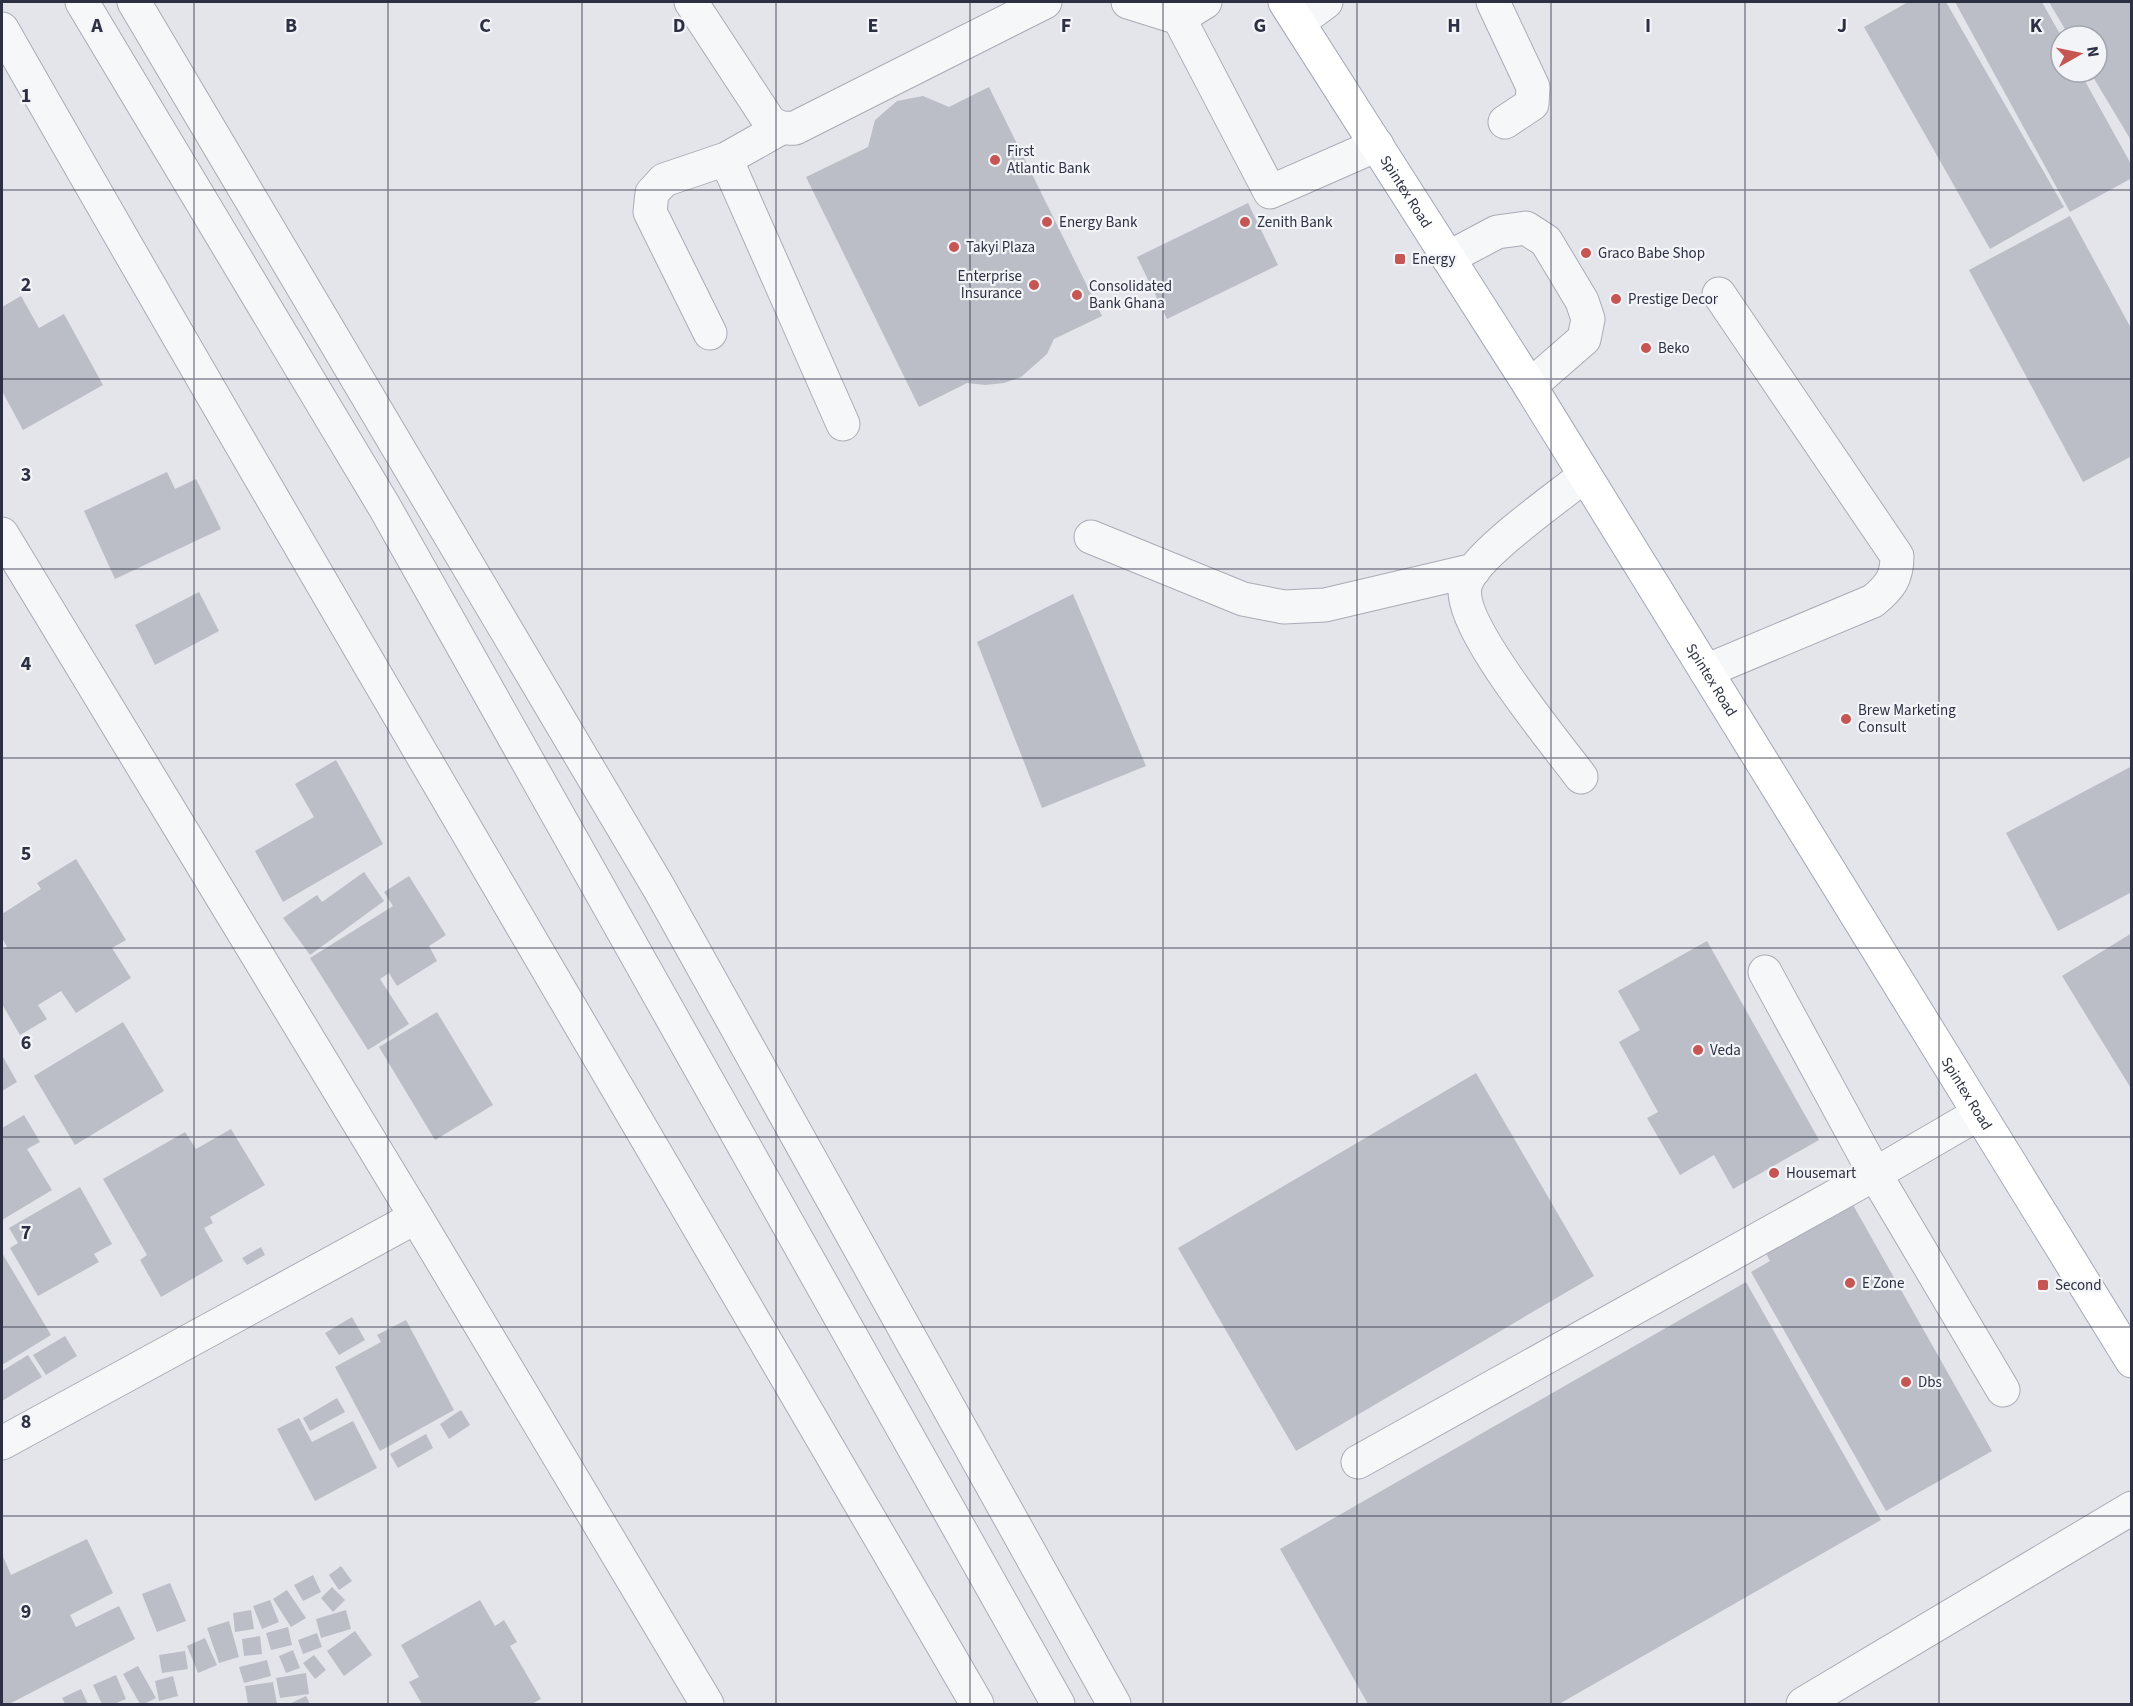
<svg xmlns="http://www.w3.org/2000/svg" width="2133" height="1706" font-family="'Source Sans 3',sans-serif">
<rect width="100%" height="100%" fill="#e4e5eb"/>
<!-- building -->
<path fill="#bbbec7" d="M1908,2h38l118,205 -74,42 -126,-222z
M1955,2h87l19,34v36h19l52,94v12l-62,34z
M2049,2h83v140l-42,-70h7v-36h-28z
M989,87l113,229 -48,23 -7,15 -26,23 -17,6 -19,2 -18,-2 -48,24 -113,-230 62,-30 7,-27 22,-19 26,-5 26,11z
M1248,203l30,62 -111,54 -30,-62z
M2070,216l62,114v126l-49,26 -114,-212z
M21,296l18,32 25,-14 39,71 -80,45 -21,-39v-84z
M167,472l8,17 21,-10 25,50 -106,50 -31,-68z
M199,592l20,39 -64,34 -20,-40z
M1073,594l73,172 -104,42 -65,-166z
M336,760l47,84 -100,58 -28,-51 59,-34 -19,-33z
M2132,766v126l-74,39 -52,-98z
M76,859l50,81 -14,8 19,30 -55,35 -15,-22 -23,14 9,14 -27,16 -18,-31v-54l5,-3 -5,-9v-24l39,-25 -4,-6z
M364,872l20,29 -74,54 -27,-37 34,-23 5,7z
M409,876l37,59 -17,11 8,15 -40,25 -8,-13 -9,6 29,45 -41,26 -58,-92 83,-52 -9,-14z
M2132,933v157l-70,-114z
M1707,941l112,199 -86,49 -19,-34 -34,20 -33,-57 11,-6 -39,-70 21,-12 -22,-39z
M437,1012l56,93 -58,35 -56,-93z
M123,1022l41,69 -89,54 -41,-69z
M2,1055l15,27 -15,9z
M1476,1073l118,203 -298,175 -118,-203z
M24,1115l16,27 -13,7 25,41 -50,30v-92z
M231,1129l34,56 -55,32 3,6 -9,5 19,33 -62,36 -21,-37 7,-5 -44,-76 82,-47 11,17z
M80,1187l32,57 -18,10 5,8 -61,34 -28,-48 8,-5 -9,-15z
M1853,1205l139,246 -106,60 -135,-239 19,-11 -4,-8z
M261,1247l4,8 -18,10 -5,-7z
M2,1253l49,82 -49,30z
M1746,1282l135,238 -322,184h-191l-88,-155z
M352,1317l13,23 -26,15 -14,-22z
M406,1320l48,90 -74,41 -45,-84 46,-25 -4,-7z
M65,1336l12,20 -31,19 -13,-20z
M28,1355l14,22 -40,24v-30z
M337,1398l8,14 -35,19 -7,-13z
M461,1410l9,15 -21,14 -9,-15z
M299,1418l13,24 41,-21 24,47 -62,33 -38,-72z
M426,1434l7,14 -35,20 -8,-14z
M87,1539l26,54 -43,22 6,12 43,-21 16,33 -126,65h-7v-150l9,21z
M341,1566l11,15 -13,9 -10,-15z
M313,1575l8,17 -18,9 -9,-16z
M170,1583l16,38 -29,11 -15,-38z
M332,1587l13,13 -12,12 -12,-14z
M287,1590l19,28 -15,9 -18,-28z
M270,1600l9,22 -17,7 -9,-23z
M480,1600l15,26 9,-6 13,22 -7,4 31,53 -9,5h-110l-13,-22 10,-5 -18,-32z
M251,1610l3,19 -19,3 -2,-19z
M346,1610l5,19 -30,9 -5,-19z
M229,1621l10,36 -20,6 -12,-35z
M288,1627l4,18 -21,5 -5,-17z
M355,1631l17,24 -28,21 -17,-25z
M317,1633l5,14 -19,7 -5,-14z
M260,1636l2,18 -18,2 -2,-17z
M205,1638l12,27 -19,8 -11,-27z
M293,1650l7,18 -14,5 -7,-17z
M185,1651l3,18 -26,4 -3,-18z
M314,1655l12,15 -11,9 -12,-16z
M267,1660l4,16 -27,7 -5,-16z
M138,1666l18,32 -12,6h-4l-17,-30z
M306,1673l3,21 -29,4 -4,-20z
M116,1675l10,24 -12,5h-12l-9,-19z
M173,1676l5,20 -19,5 -4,-20z
M273,1682l4,22h-29l-3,-18z
M81,1689l7,15h-23l-3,-6z
M306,1696l4,8h-21z"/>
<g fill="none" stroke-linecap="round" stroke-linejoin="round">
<defs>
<path id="minor" d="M82,2l302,504 674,1198
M134,2l525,886 455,816
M691,2l78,119c8,7 16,8 26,7l250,-126
M1128,2l51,16
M1205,2l-26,16 91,174 107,-47
M1493,2l40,85 -1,17 -27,18
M1299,22l27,-20
M2,29c320,561 651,1116 975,1675
M726,159l117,265
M1448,258l49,-26 29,-4 20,13 36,60 6,18 -4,20 -54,47
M710,333l-60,-121 2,-19 12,-13 62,-21 55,-31
M2,534l414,683 291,487
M1091,537l152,62 41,8 41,-2 149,-35
M1706,671l167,-70c17,-14 24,-23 24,-45l-178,-262
M1581,777c-25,-34 -128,-156 -115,-194 10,-29 91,-85 118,-107
M1765,972l110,202 103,-60
M2,1443l414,-226
M1358,1462l517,-288 128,216
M1803,1704l329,-196"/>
<g id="major">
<path id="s1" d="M1285,2l245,384 602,975"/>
</g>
</defs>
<!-- minor casing -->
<use href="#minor" stroke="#a9abb5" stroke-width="35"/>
<!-- major casing -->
<use href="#major" stroke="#a4a8b6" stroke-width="35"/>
<!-- minor -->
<use href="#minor" stroke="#f6f7f9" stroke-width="33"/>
<!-- major -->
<use href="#major" stroke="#fff" stroke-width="33"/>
</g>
<!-- grid -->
<path fill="none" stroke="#2c3042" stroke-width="1.5" stroke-opacity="0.55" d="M194,2v1702M388,2v1702M582,2v1702M776,2v1702M970,2v1702M1163,2v1702M1357,2v1702M1551,2v1702M1745,2v1702M1939,2v1702M2,190h2130M2,379h2130M2,569h2130M2,758h2130M2,948h2130M2,1137h2130M2,1327h2130M2,1516h2130"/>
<!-- markers -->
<g fill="#c65653" stroke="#f3f4f8" stroke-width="2">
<circle cx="995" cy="160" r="6"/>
<circle cx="1047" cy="222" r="6"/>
<circle cx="1245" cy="222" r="6"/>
<circle cx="954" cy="247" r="6"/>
<circle cx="1586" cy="253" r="6"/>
<rect x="1394" y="253" width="12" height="12" rx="3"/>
<circle cx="1034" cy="285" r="6"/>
<circle cx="1077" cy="295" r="6"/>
<circle cx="1616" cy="299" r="6"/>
<circle cx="1646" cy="348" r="6"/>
<circle cx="1846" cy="719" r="6"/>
<circle cx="1698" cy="1050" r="6"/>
<circle cx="1774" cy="1173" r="6"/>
<circle cx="1850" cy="1283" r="6"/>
<rect x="2037" y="1279" width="12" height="12" rx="3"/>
<circle cx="1906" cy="1382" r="6"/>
</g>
<g text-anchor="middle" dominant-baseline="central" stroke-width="4.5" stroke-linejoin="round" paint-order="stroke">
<!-- poi labels -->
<g font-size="15" fill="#2c3042" stroke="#f3f4f8" text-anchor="start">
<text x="1007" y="151">First<tspan x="1007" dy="17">Atlantic Bank</tspan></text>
<text x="1059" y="222">Energy Bank</text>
<text x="1257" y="222">Zenith Bank</text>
<text x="966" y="247">Takyi Plaza</text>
<text x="1598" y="253">Graco Babe Shop</text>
<text x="1412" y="259">Energy</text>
<text x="1022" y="276" text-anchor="end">Enterprise<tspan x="1022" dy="17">Insurance</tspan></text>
<text x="1089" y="286">Consolidated<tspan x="1089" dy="17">Bank Ghana</tspan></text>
<text x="1628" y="299">Prestige Decor</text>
<text x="1658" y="348">Beko</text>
<text x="1858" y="710">Brew Marketing<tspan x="1858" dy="17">Consult</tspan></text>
<text x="1710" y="1050">Veda</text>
<text x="1786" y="1173">Housemart</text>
<text x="1862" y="1283">E Zone</text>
<text x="2055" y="1285">Second</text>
<text x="1918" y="1382">Dbs</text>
</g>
<!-- street labels -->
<g font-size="15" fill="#2c3042" stroke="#f3f4f8">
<text stroke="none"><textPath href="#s1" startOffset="225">Spintex Road</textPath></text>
<text stroke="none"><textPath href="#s1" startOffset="801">Spintex Road</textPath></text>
<text stroke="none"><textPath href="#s1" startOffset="1287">Spintex Road</textPath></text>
</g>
</g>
<g font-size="20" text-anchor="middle" font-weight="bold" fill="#2c3042" stroke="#f3f4f8" stroke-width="4.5" stroke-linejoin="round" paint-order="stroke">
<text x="97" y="32">A</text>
<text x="291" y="32">B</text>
<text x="485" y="32">C</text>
<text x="679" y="32">D</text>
<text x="873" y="32">E</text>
<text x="1066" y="32">F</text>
<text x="1260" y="32">G</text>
<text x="1454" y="32">H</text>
<text x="1648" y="32">I</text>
<text x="1842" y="32">J</text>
<text x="2036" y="32">K</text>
<text x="26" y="102">1</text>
<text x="26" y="291">2</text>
<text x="26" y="481">3</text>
<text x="26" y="670">4</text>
<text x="26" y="860">5</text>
<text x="26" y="1049">6</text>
<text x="26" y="1239">7</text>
<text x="26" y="1428">8</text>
<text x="26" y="1618">9</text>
</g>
<!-- border -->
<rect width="2133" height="1706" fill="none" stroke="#2c3042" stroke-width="6"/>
<!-- north arrow -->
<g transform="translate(2079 54) rotate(81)"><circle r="28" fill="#f3f4f8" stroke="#a3a6af" stroke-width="1.5"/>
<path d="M0-4.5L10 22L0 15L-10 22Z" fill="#c65653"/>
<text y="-9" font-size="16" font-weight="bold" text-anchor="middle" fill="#2c3042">N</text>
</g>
</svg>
